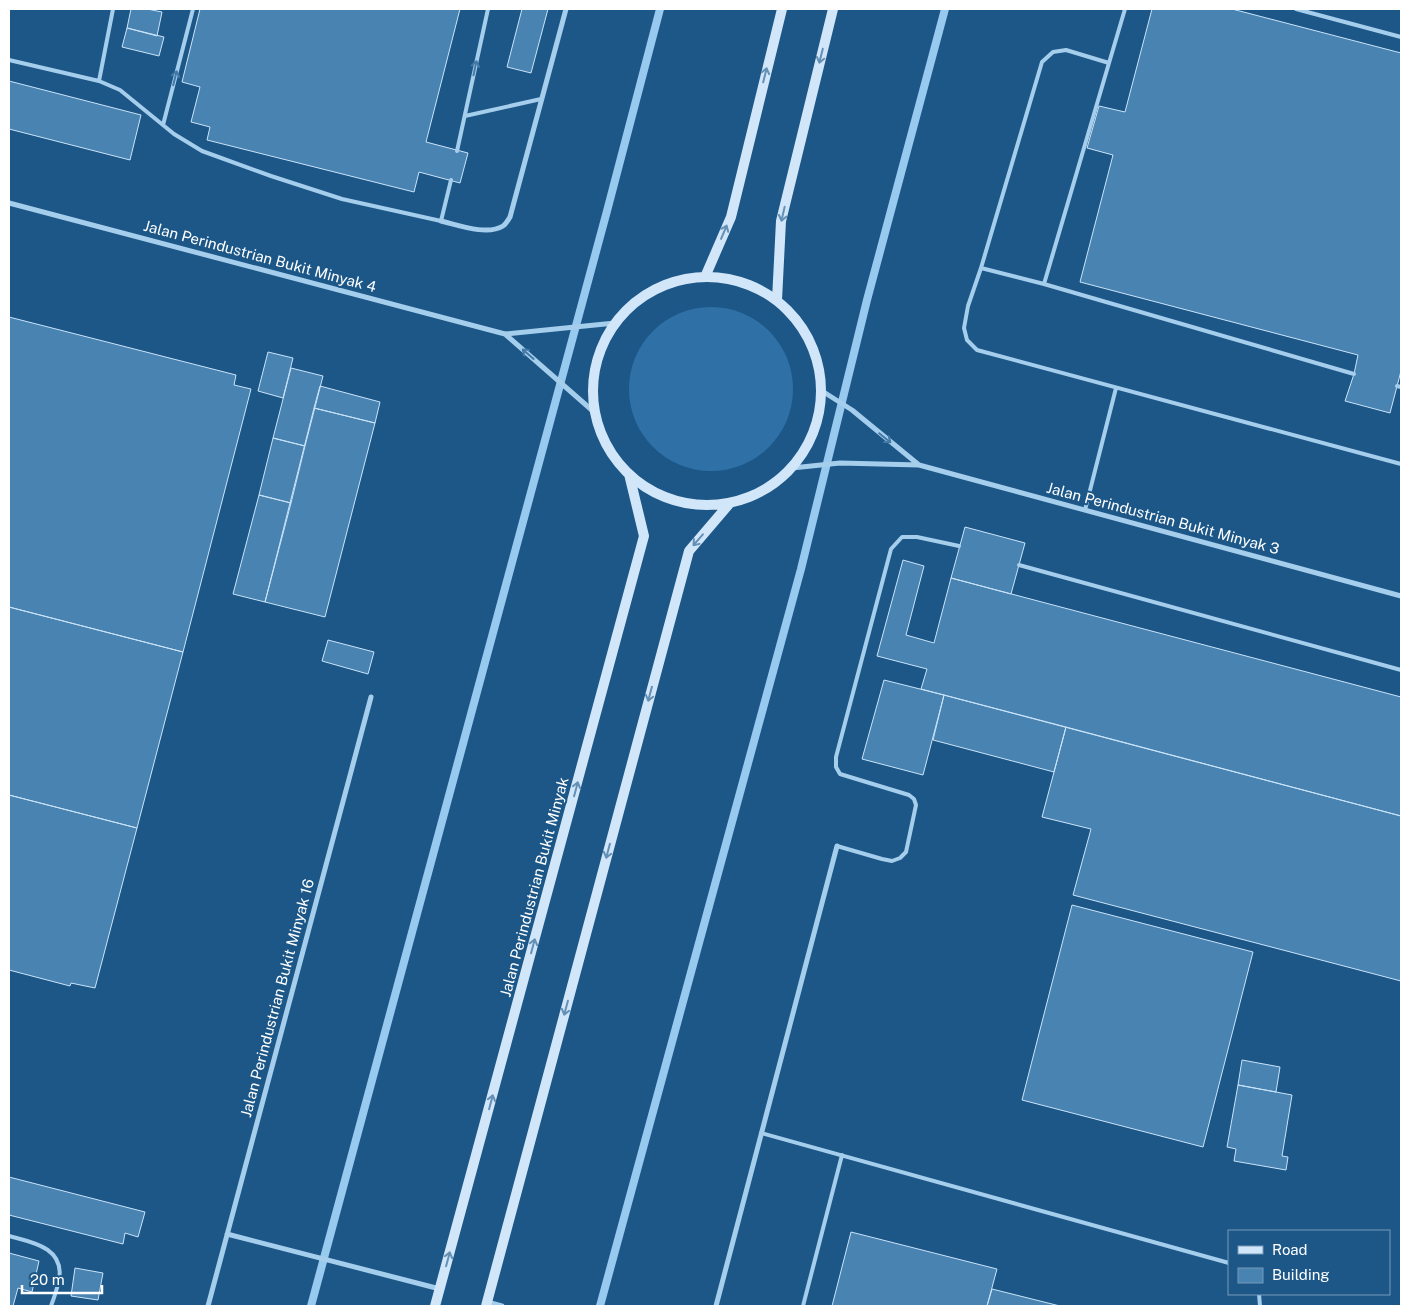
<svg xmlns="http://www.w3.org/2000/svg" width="1410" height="1315" font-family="'Public Sans',sans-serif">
<rect width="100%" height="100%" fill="#1c5788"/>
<!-- green -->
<path fill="#2f71a6" d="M629 389a82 82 0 1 1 164 0a82 82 0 1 1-164 0Z"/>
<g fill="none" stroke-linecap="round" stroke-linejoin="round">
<!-- stream -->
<path stroke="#98c9ee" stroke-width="8" d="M311,1306l296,-1095 53,-202
M600,1306l201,-737 66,-269 78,-291"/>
</g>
<!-- building -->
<path fill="#4983b2" stroke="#cae4f9" d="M131,9h16l15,3 -5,24 -30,-8z
M200,9h260l-34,133 42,11 -8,30 -41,-11 -5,20 -207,-52 3,-13 -19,-5 9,-35 -18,-5z
M522,9h26l-17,64 -24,-6z
M1152,9h80l169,44v318l-11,42 -45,-12 9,-27 4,-19 -278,-73 33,-127 -26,-7 12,-42 26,6z
M127,28l37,9 -5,19 -37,-9z
M9,81l132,34 -11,45 -121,-31z
M9,317l227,58 -2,10 17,4 -68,263 -174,-45z
M268,352l25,6 -10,40 -25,-7z
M291,368l32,8 -18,70 -32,-8z
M320,386l60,16 -5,21 -61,-15z
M314,408l61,15 -50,194 -60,-15z
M273,438l32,8 -14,57 -32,-8z
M259,495l32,8 -26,99 -32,-8z
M965,527l60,16 -14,51 -60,-16z
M903,560l21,6 -18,69 28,8 17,-65 450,119v119l-480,-127 6,-20 -50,-13z
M9,607l174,45 -46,176 -128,-33z
M328,640l46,12 -6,22 -46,-13z
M884,680l60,15 -21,80 -61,-16z
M944,695l122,32 -12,45 -121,-32z
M1066,727l335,89v165l-328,-86 18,-66 -49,-12z
M9,795l128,33 -42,160 -24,-5 -1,3 -61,-16z
M1072,905l181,47 -50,195 -181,-47z
M1242,1060l38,7 -4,25 -38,-7z
M1238,1085l54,10 -10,61 6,1 -2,13 -52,-9 2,-12 -9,-2z
M9,1177l136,35 -7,25 -13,-4 -2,11 -114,-29z
M851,1232l146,37 -10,37h-155z
M9,1253l30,8 -7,31 -14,-4 -5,18h-4z
M75,1268l28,5 -5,27 -27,-4z
M992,1289l68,17h-73z"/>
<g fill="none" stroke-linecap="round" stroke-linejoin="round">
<!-- service -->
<path stroke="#a5cdec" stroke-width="4" d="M1125,9l-16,54 -43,-13 -13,2 -11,10 -61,206 -13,38 -4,22 3,12 10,10 424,114
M1296,9l105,28
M9,60l90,21 21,9 54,44 28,17 69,25 71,23 99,22 10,-41
M99,81l14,-72
M465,116l76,-17
M163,125l30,-116
M457,151l31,-142
M981,268l63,16 65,-221
M1044,284l310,90
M1397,386l4,1
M1085,510l31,-122
M1019,565l382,105
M837,846l45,13 10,2 8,-3 6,-6 10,-47 -2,-6 -5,-4 -69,-21 -4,-7v-10l55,-208 11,-12h15l42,9
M761,1133l468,130
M9,1236c22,6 56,11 50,44 -2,9 -5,18 -8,26
M1259,1294l1,12
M803,1306l39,-151"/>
<!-- minor -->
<path stroke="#a5cdec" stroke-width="5" d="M9,203l496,131 110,-11
M441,221c17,4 46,15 62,5 3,-2 5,-6 7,-9l56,-208
M505,334l89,78
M822,391l30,19 67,55
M792,468l48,-5 79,2 482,131
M227,1234l213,55
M487,1302l15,4
M208,1306l163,-609
M716,1306l121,-460"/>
<!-- secondary -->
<path stroke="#d1e6f9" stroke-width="10" d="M705,277l26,-60 51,-208
M593 391a114 114 0 1 1 228 0a114 114 0 1 1-228 0Z
M777,300l4,-79 52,-212
M435,1306l209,-770 -15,-62
M486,1306l203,-755 41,-48"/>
</g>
<!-- one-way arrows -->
<defs><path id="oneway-shaft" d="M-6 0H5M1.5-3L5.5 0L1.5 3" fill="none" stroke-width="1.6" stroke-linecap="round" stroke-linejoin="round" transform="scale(1.25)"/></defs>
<g stroke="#6490b5">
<use href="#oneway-shaft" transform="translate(821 56) rotate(104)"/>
<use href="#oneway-shaft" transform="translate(765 75) rotate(-76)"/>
<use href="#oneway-shaft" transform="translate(783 214) rotate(103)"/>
<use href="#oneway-shaft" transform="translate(724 232) rotate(-67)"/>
<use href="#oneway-shaft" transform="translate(698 540) rotate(131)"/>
<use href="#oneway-shaft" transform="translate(650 694) rotate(105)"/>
<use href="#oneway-shaft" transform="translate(576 789) rotate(-75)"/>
<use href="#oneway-shaft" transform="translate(608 851) rotate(105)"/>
<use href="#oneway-shaft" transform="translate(533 946) rotate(-75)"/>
<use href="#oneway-shaft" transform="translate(566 1008) rotate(105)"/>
<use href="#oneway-shaft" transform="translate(491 1102) rotate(-75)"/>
<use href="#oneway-shaft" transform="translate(448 1259) rotate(-75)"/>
</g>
<g stroke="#457aa6">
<use href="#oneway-shaft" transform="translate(475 68) rotate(-78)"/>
<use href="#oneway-shaft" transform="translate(175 78) rotate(-76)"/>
<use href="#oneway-shaft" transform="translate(528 354) rotate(-139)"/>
<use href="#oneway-shaft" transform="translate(885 438) rotate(39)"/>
</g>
<g text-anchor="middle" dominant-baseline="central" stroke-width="4" stroke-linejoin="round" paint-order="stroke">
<!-- street labels -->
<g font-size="15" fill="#fff" stroke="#1c5788">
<text transform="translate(260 256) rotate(15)">Jalan Perindustrian Bukit Minyak 4</text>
<text transform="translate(1163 518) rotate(15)">Jalan Perindustrian Bukit Minyak 3</text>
<text transform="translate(534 887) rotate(-75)">Jalan Perindustrian Bukit Minyak</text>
<text transform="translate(277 998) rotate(-75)">Jalan Perindustrian Bukit Minyak 16</text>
</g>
</g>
<!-- border -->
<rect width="1410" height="1315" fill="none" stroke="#ffffff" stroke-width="20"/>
<!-- legend -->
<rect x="1228" y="1230" width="162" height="65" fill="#1c5788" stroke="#779ab8"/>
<rect x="1238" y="1246" width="25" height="8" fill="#d1e6f9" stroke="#779ab8"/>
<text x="1272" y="1255" font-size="15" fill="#ffffff">Road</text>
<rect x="1238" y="1268" width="25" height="15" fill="#4983b2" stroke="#779ab8"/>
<text x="1272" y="1280" font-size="15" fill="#ffffff">Building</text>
<!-- scale -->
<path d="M22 1285v8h80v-8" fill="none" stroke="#ffffff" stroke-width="2.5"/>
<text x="30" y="1285" font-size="15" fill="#ffffff" stroke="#1c5788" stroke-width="4" paint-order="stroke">20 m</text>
</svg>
